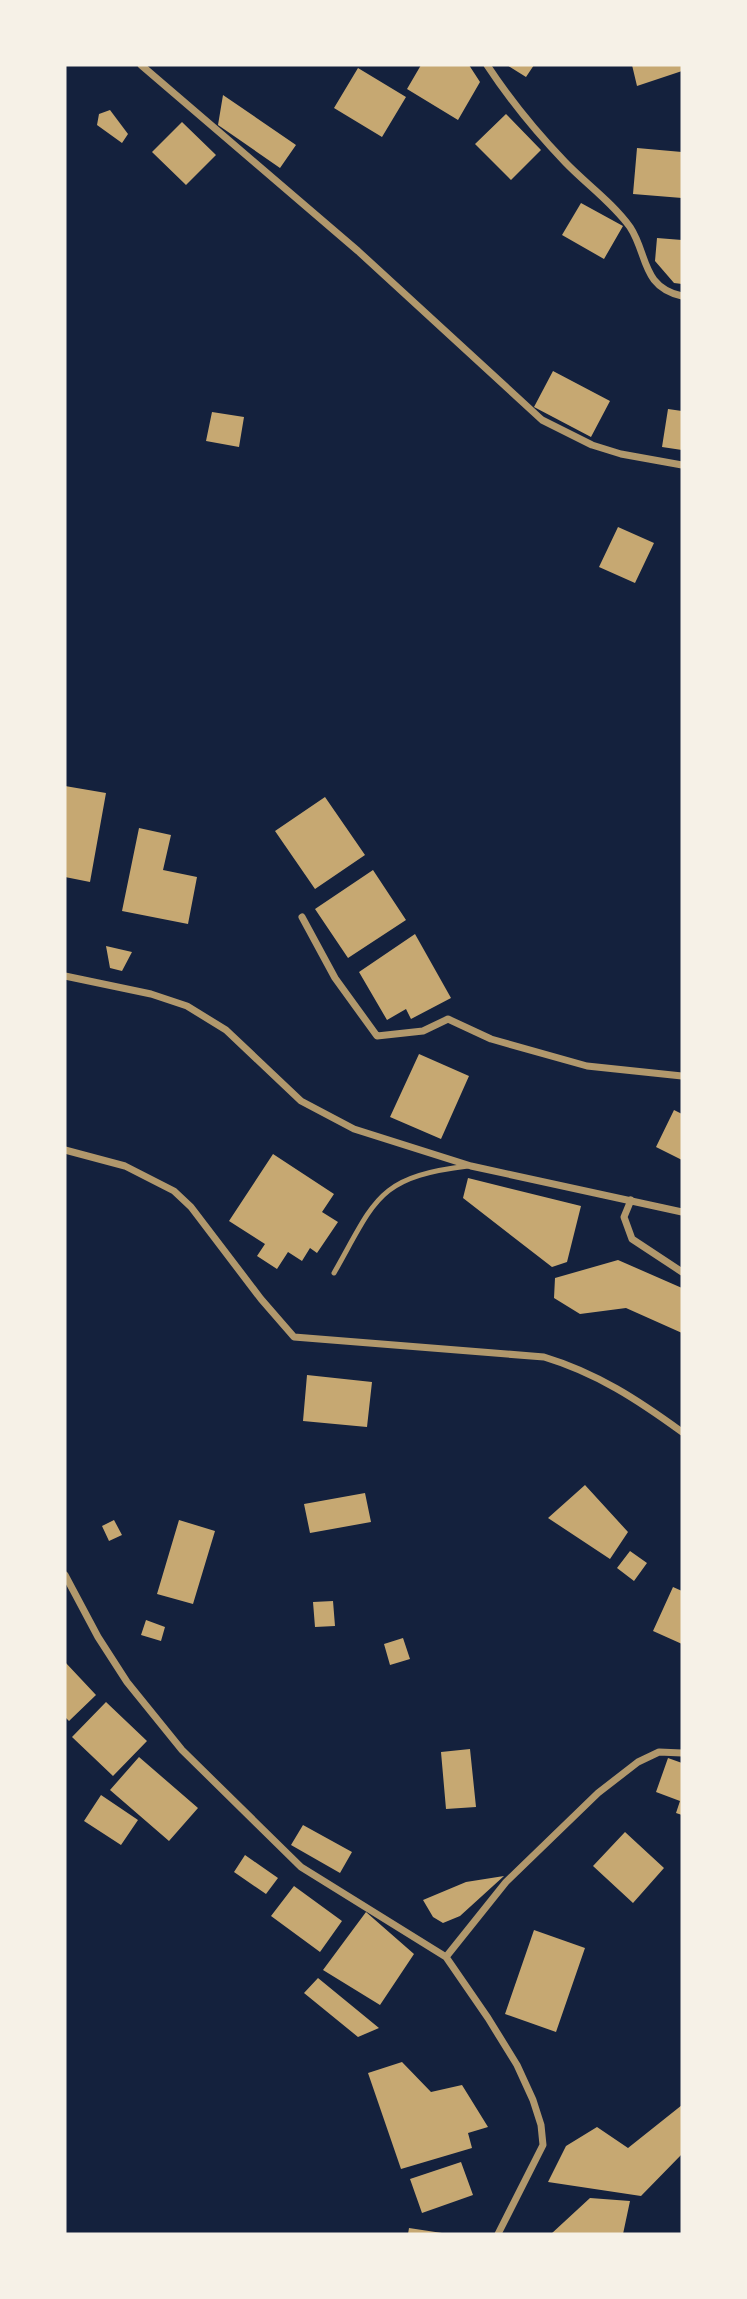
<svg xmlns="http://www.w3.org/2000/svg" width="747" height="2299" font-family="'Varela Round',sans-serif">
<rect width="100%" height="100%" fill="#14213d"/>
<!-- building -->
<path fill="#c6a872" d="M421,65h48l11,17 -22,38 -51,-31z
M507,65h27l-8,12z
M632,65h49l1,6 -45,15z
M358,68l48,29 -24,40 -48,-29z
M223,95l73,50 -16,23 -62,-43z
M110,110l18,24 -6,9 -25,-18 2,-11z
M506,114l35,36 -30,30 -36,-36z
M182,122l34,33 -30,30 -34,-33z
M637,148l45,4v46l-49,-4z
M581,203l42,23 -19,33 -42,-24z
M657,238l25,2v44l-8,-1 -19,-22z
M553,371l57,30 -19,36 -57,-30z
M668,409l14,2v39l-20,-3z
M212,412l32,5 -5,30 -33,-6z
M618,527l36,16 -19,40 -36,-16z
M65,786l41,7 -16,89 -25,-5z
M325,797l40,58 -50,34 -40,-58z
M139,828l32,7 -8,35 34,7 -9,47 -66,-13z
M373,870l33,50 -58,38 -33,-49z
M415,934l36,64 -40,21 -5,-10 -19,11 -28,-48z
M106,946l26,6 -10,19 -12,-3z
M419,1054l50,22 -28,63 -51,-22z
M674,1110l8,4v46l-26,-13z
M273,1154l61,40 -12,18 16,10 -21,31 -7,-5 -8,13 -14,-9 -11,17 -20,-13 8,-12 -36,-23z
M468,1178l113,28 -14,56 -15,5 -89,-69z
M618,1260l64,28v45l-56,-25 -46,6 -26,-16 1,-20z
M307,1375l65,7 -5,45 -64,-6z
M585,1485l43,47 -18,27 -62,-41z
M365,1493l6,29 -61,11 -6,-29z
M114,1520l8,15 -13,6 -7,-15z
M179,1520l36,11 -22,73 -36,-10z
M630,1551l17,12 -13,18 -17,-13z
M673,1587l9,4v53l-29,-13z
M333,1601l2,25 -20,1 -2,-25z
M146,1620l19,7 -4,14 -20,-6z
M403,1638l7,21 -20,6 -6,-21z
M65,1662l31,33 -27,26 -4,-4z
M106,1702l41,39 -34,35 -41,-39z
M470,1749l6,58 -30,2 -5,-57z
M139,1757l59,51 -29,33 -59,-51z
M668,1758l14,5v52l-6,-2 4,-12 -24,-9z
M101,1795l37,25 -17,25 -37,-24z
M303,1825l49,27 -12,21 -49,-28z
M625,1832l39,36 -31,35 -40,-37z
M245,1855l33,23 -12,16 -32,-22z
M504,1876l-44,40 -17,7 -10,-6 -10,-17 43,-18z
M294,1886l48,35 -22,31 -49,-36z
M366,1912l48,42 -34,51 -57,-35z
M534,1930l51,18 -29,84 -51,-18z
M318,1978l61,50 -21,9 -54,-44z
M402,2062l29,30 31,-7 26,42 -20,6 4,15 -71,21 -33,-96z
M682,2105v49l-41,42 -93,-14 18,-36 31,-19 31,21z
M461,2162l12,33 -51,18 -12,-34z
M590,2198l40,3 -7,33h-72z
M409,2228l33,5 -1,1h-33z"/>
<g fill="none" stroke-linecap="round" stroke-linejoin="round">
<!-- service -->
<path stroke="#b1986c" stroke-width="5" d="M334,1273c42,-74 43,-96 134,-107"/>
<!-- minor -->
<path stroke="#b1986c" stroke-width="7" d="M141,65l217,186 184,169 50,25 29,9 61,11
M487,65c23,35 49,67 78,97 21,22 47,40 65,65 18,27 11,60 52,69
M302,917l33,61 42,58 46,-5 25,-12 43,20 96,27 95,10
M65,976l86,18 36,12 39,24 75,71 53,28 117,37 211,46
M65,1150l60,16 49,25 17,16 70,92 33,38 250,20c53,16 94,43 138,75
M631,1200l-7,17 8,22 50,33
M65,1575l33,62 29,45 55,68 119,117 145,90 42,61 29,47 16,35 8,25 2,20 -45,89
M446,1957l60,-75 92,-89 40,-31 21,-10 23,1"/>
</g>
<!-- border -->
<rect width="747" height="2299" fill="none" stroke="#f6f1e7" stroke-width="133"/>
</svg>
